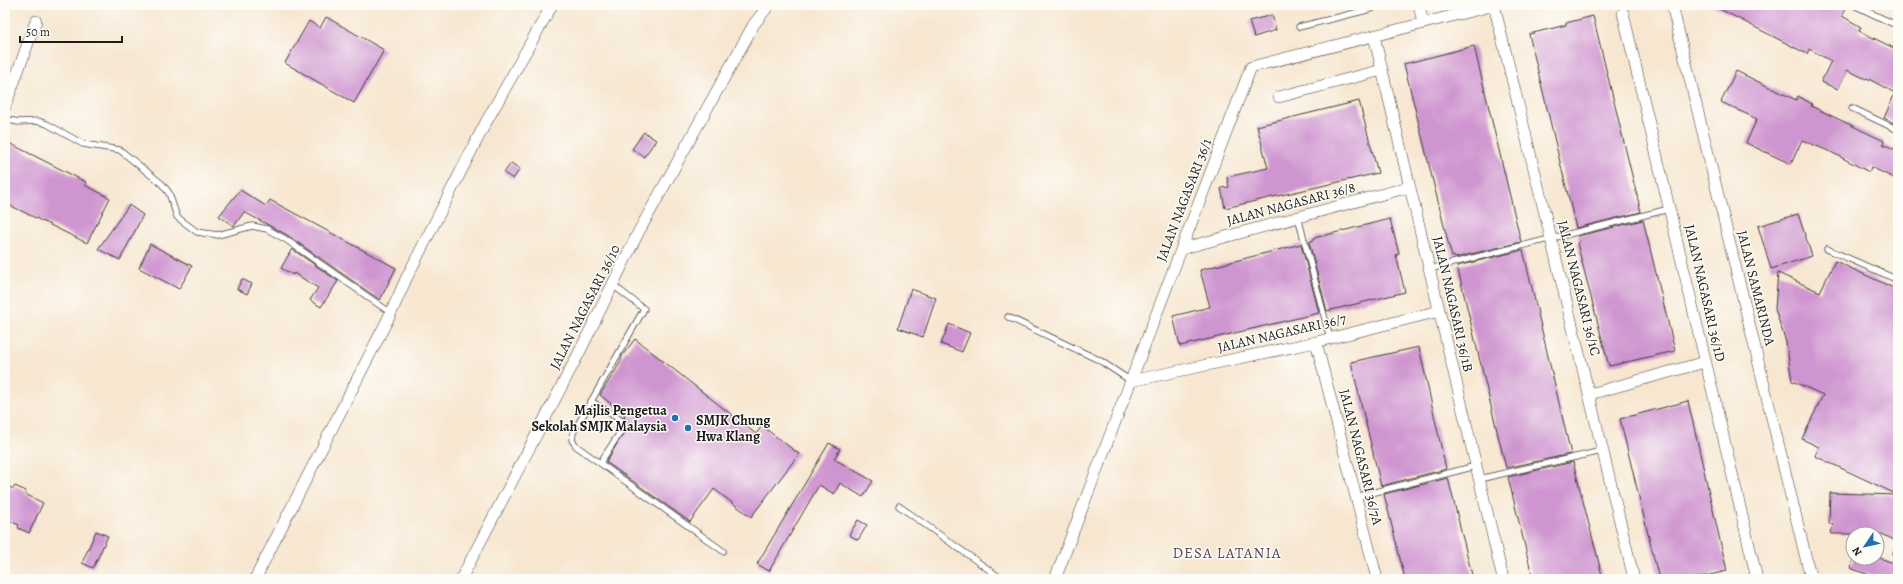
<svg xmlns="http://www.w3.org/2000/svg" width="1903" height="584" font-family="Alegreya,serif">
<rect width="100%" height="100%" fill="#fdfcf7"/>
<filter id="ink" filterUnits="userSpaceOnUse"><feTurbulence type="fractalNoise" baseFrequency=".025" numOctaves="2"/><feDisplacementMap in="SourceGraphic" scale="8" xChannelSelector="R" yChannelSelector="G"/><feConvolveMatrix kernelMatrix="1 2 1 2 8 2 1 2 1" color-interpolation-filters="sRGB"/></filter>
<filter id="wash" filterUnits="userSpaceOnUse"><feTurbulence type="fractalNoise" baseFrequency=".012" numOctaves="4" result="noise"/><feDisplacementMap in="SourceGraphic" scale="16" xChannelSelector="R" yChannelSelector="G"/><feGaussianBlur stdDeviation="0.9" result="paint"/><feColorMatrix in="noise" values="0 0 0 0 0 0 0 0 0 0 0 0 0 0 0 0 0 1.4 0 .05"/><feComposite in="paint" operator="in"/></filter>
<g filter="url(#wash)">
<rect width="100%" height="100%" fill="#f7e7d1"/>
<g id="blocks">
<!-- building -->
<path fill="#cf95d0" d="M1712,5h125l8,4 -3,7 19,11 -2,4 39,19v75l-14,-7 11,-25 -28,-15 -1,1 -19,-9 -9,19 -17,-7 10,-21 -22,-12 -2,5z
M1272,15l4,15 -22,7 -5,-16z
M1593,16l48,196 -65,16 -47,-194 37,-9v-2z
M326,17l58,33 -30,53 -69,-40 24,-42 11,7z
M1474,46l47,196 -66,16 -1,-2 -2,1 -4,-15 -44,-178z
M1736,71l60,29 2,-4 14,8 -1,2 73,35 -1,3 15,7v29l-27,-13 -2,5 -38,-20 -29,-12 -11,24 -45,-21 11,-24 -36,-17z
M1359,101l19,72 -153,35 -4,-20 8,-1 -2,-10 41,-9 -11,-42z
M644,132l12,8 -12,17 -12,-8z
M5,141l81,41 -1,3 25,13 -23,45 -82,-40z
M511,163l9,6 -7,10 -9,-6z
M240,190l26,16 4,-6 126,68 -16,32 -93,-65 -43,-23 -10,14 -15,-10z
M129,205l14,10 -23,45 -22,-11z
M1798,214l14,42 -41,13 -13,-43z
M1390,219l9,35 -3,1 9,37 -78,19 -18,-69 5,-2v-2z
M1643,220l32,131 -66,15 -32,-123h2l-1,-7z
M150,244l42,22 -13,23 -40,-21z
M1301,244l18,69 -139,33 -7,-30 37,-9 -10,-37z
M292,249l46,32 -17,26 -11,-7 8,-12 -24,-15 -1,2 -12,-7z
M1523,250l48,204 -65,14 -49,-202z
M1835,261l63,29v252l-16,-8h-51l2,-10h-4l1,-31 68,2 -83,-39 4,-9 -17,-8 21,-44 -31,-14 -6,-39 -11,-33 3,-36 42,19z
M242,279l10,5 -5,10 -10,-5z
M911,289l25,9 -13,39 -25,-9z
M949,324l21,9 -8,19 -21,-8z
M635,339l121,95 6,-8 37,28 -48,63 -37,-28 -24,33 -84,-60 23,-38 -5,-7 1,-2 -25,-20 20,-32 2,-7z
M1419,347l27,122 -65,17 -30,-124z
M1688,401l39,170 -34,8h-34l-39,-160z
M829,443l11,6 -6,10 39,22 -10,16 -23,-14 -6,11 -15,-9 -50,86 -12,-7z
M1573,462l30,117h-70l-25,-102z
M1448,478l25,101h-68l-21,-85z
M15,486l11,5 -1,3 18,9 -14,30 -11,-5 1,-3 -14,-6v-30l3,2 2,-4 3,2z
M858,520l9,5 -9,15 -9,-5z
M96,531l12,5 -15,32 -11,-5z
M1854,558h26l18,7v14h-18l-30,-11z"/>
</g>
</g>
<g filter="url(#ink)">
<use href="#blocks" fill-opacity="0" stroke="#3d3a37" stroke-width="1"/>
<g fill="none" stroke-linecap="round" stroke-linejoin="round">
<defs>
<path id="service" d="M1854,5l44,21
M1299,27l72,-18 8,-4
M1852,108l46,22
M5,119l13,3 20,-1 9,3 36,20 37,6 42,34 7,9 8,24 20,15 21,3 34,-9 15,3 18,10 106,74
M1298,217l32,121
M1827,249l71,31
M1429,269l240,-60
M613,285l31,24 -71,124 -1,7 4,6 147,105
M1008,317l91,43 32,21
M591,401l31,20 3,4 -25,38
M1479,479l123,-28
M1356,497l120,-31
M899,506l103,73
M1896,553l2,2
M1746,579l10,-2"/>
<path id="minor" d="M1419,5l4,18
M1494,5l140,574
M1672,5l139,574
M1623,13l134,566
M1374,36l129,543
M1279,97l103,-27
M5,107l31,-86
M1181,249l228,-62
M1316,342l61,237
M1131,381l185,-39 123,-31
M1590,394l115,-32
M255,579l136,-266 15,-34 79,-155 67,-119
M461,579l118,-226 59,-120 116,-209 15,-19
M1055,579l196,-512 244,-62"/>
</defs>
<!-- service casing -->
<use href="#service" stroke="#3d3a37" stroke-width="7"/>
<!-- minor casing -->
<use href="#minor" stroke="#3d3a37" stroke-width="12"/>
<!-- service -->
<use href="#service" stroke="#fff" stroke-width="5.5"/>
<!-- minor -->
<use href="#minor" stroke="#fff" stroke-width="11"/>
</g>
</g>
<!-- markers -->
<g fill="#1f6fb2" stroke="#fdfcf7" stroke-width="1.5">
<circle cx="675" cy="418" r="4"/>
<circle cx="688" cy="428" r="4"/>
</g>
<g text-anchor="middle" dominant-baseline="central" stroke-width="3" stroke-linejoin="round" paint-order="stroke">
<!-- street labels -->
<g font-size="14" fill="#1c1c1c" stroke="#fdfcf7">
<text transform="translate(1184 200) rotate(-69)">JALAN NAGASARI 36/1</text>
<text transform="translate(1291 204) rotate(-15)">JALAN NAGASARI 36/8</text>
<text transform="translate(1579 288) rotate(76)">JALAN NAGASARI 36/1C</text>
<text transform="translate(1756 288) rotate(76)">JALAN SAMARINDA</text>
<text transform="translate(1705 293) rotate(77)">JALAN NAGASARI 36/1D</text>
<text transform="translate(1453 304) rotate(77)">JALAN NAGASARI 36/1B</text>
<text transform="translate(585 307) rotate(-63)">JALAN NAGASARI 36/10</text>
<text transform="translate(1282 333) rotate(-13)">JALAN NAGASARI 36/7</text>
<text transform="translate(1361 457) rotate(76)">JALAN NAGASARI 36/7A</text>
</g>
<!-- poi labels -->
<g font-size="14" font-weight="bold" fill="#1c1c1c" stroke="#fdfcf7" text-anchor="end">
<text x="667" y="410">Majlis Pengetua<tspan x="667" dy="16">Sekolah SMJK Malaysia</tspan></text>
<text x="696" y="420" text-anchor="start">SMJK Chung<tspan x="696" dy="16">Hwa Klang</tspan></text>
</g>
<!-- neighbourhood labels -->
<g font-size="15" letter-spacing="1" fill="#5b465b" stroke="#fdfcf7">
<text x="1227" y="553">DESA LATANIA</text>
</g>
</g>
<!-- margin -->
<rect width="1903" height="584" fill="none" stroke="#fdfcf7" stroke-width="20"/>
<!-- north arrow -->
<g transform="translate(1865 546) rotate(236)"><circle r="19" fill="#fdfcf7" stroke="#a3a29f"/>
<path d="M0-3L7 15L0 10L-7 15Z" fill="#1f6fb2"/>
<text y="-6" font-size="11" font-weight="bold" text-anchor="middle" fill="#1c1c1c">N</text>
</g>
<!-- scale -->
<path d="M20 36v6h102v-6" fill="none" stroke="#1c1c1c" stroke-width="2"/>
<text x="26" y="36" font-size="12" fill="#1c1c1c" stroke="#fdfcf7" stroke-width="3" paint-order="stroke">50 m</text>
</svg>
